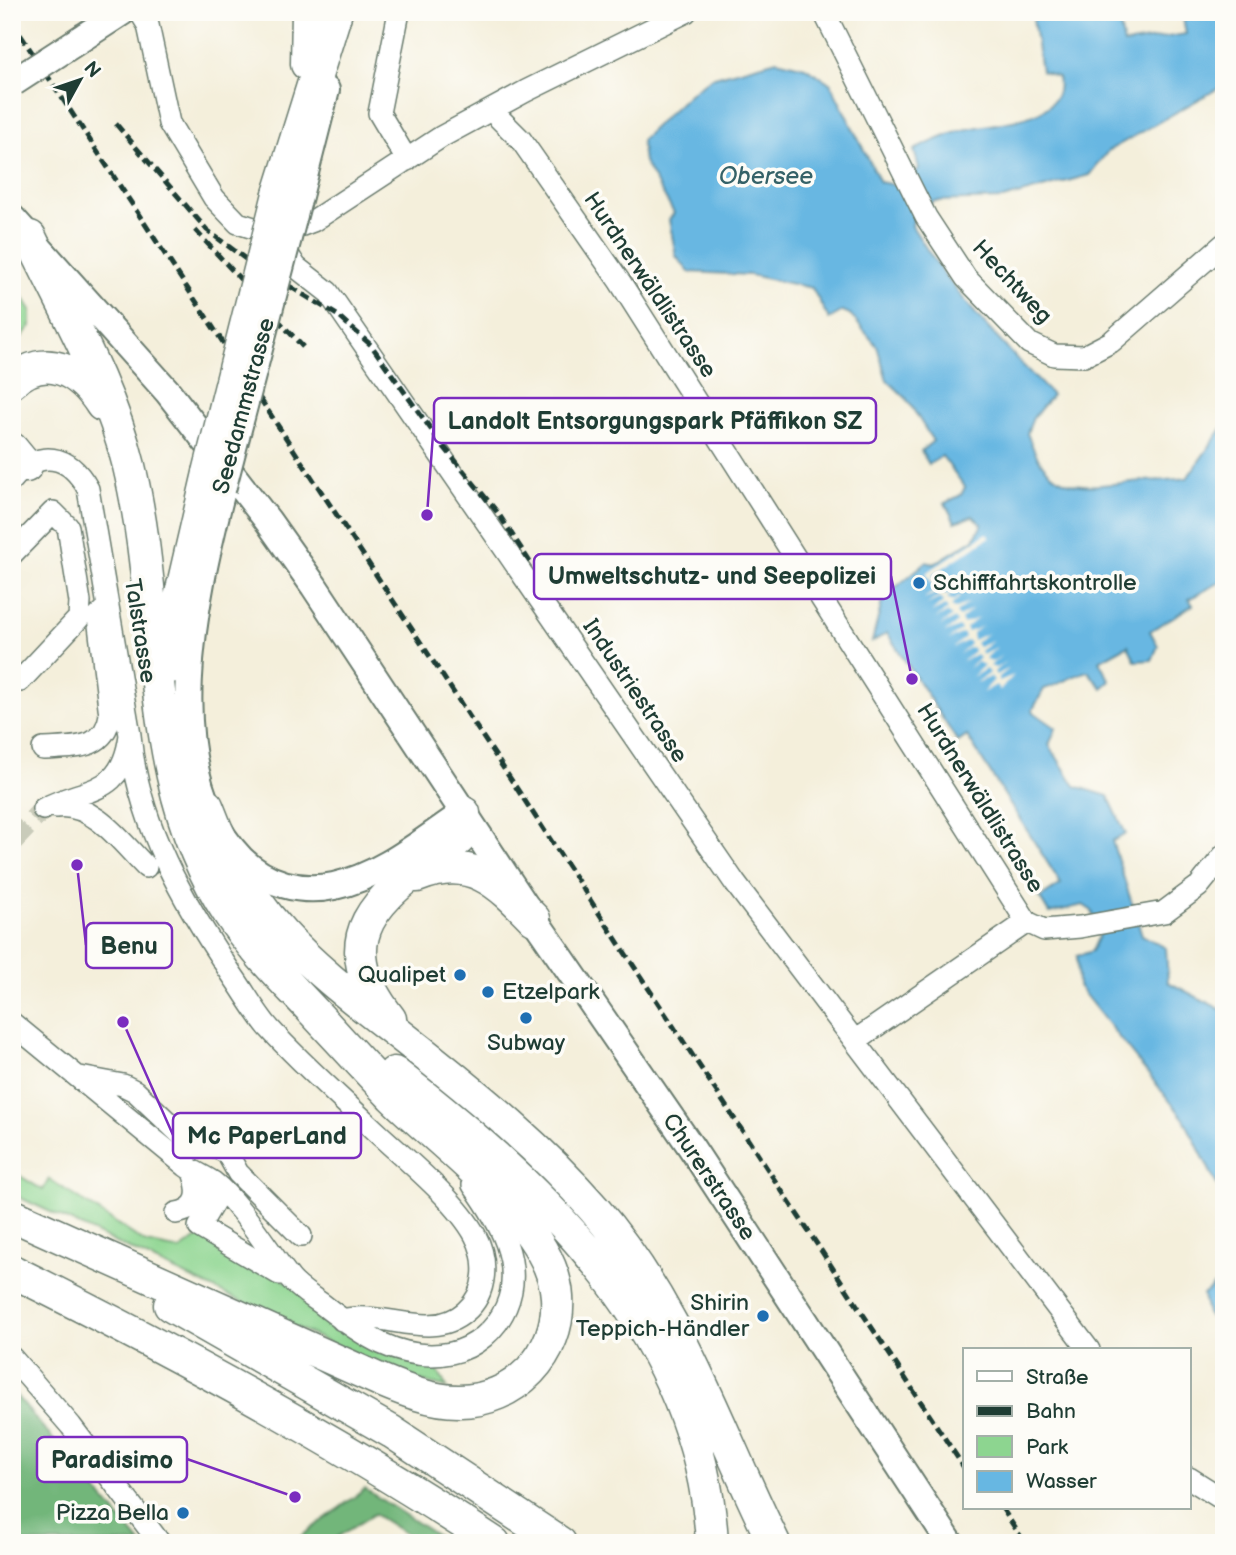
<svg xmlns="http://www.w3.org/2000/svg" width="1236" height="1555" font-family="'Balsamiq Sans',sans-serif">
<rect width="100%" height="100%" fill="#fdfcf7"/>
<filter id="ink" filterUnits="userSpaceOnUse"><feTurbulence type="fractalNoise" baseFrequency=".0143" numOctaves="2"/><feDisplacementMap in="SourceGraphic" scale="14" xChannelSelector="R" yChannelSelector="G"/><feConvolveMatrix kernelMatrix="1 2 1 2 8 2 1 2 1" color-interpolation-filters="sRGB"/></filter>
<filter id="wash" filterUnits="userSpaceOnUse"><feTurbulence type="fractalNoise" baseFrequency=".00686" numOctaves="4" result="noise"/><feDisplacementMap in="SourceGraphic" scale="28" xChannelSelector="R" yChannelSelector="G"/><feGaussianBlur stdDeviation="1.57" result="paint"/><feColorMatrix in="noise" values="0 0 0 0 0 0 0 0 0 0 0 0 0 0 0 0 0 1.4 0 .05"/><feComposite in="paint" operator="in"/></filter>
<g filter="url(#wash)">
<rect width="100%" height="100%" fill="#f4efdb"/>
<!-- green -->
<path fill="#8dd590" stroke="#568962" stroke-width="2" d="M12,279l19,31v16l-19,22z
M12,1171l31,19 6,-11 97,64 34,7 22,-15 231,127 14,26 -47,-12 -388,-182z"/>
<!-- forest -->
<path fill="#72b67a" stroke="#487a57" stroke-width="2" d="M12,1391l129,152h-129z
M365,1489l71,46 11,8h-27l-46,-29 -46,29h-36z"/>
<!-- water -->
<path fill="#67b7e2" stroke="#437a8b" stroke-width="2" d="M1032,12h85l7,32 62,-10 -4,-22h42v73l-116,66 -19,24 -86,24 -69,2 -20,15 -2,10c42,69 84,112 140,169l-19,23 -6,15c21,60 50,55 105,49 18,-2 36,-1 55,-4l37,-52v154l-35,19 4,6 -43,26 8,15 -6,14 -17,1 -7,-16 -29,16 11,20 -8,7 -14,-17c-13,3 -29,14 -44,18l-12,22 24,17 -7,17 26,41 33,10 18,38 -14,7 30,94 24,13 2,34 56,29v188l-40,-80 -106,-133 -1,-30 15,-5 7,-15 -7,-25 -9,-6 -34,8 -9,-15 21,-14 -94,-148 -9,6 -71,-109 -15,9 11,-44 43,-36 8,2 40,-25 8,-14 -9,-9 -18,6 -10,-19 16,-8 4,-8 -23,-31 -13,8 -8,-13 12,-10 -27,-43 -19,-18 -10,-34 -27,-32 -7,-3 -14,8 -17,-31 -62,-13 -61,-3 -13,-16 -7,-36 5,-7 -30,-51 -3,-22 47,-45 23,-17 66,-18 28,7 25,16 50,99 15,3 18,-9 6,-8 -5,-18c15,-7 30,-14 46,-19 30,-10 107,-6 98,-54l-17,-6z
M1224,1277v53l-17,-16 -4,-19z"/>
<!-- pier -->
<path fill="#f4efdb" d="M987,533l3,4 -58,38 7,11 15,-6 -13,10 4,5 15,-7 -13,10 6,3 10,-7 -12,12 3,3 15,-6 -13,10 3,4 14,-8 -12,11 2,4 15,-6 -12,10 2,4 15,-6 -11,7 1,7 15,-7 -13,10 3,4 15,-6 -13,10 2,4 15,-8 -12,12 7,3 10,-7 -12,11 6,2 10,-7 -12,11 2,3 14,-7 -12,10 1,3 15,-6 -14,15 -4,-5 -14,8 12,-13 -3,-3 -15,6 13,-10 -3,-4 -14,8 12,-12 -7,-3 -10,7 12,-11 -3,-4 -14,8 12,-11 -2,-4 -4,1 -10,7 12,-11 -2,-4 -15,8 12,-11 -2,-4 -15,7 13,-10 -2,-3 -15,6 13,-10 -3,-4 -14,7 12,-10 -5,-3 -12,6 13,-10 -3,-3 -14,7 12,-11 -2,-4 -15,7 13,-9 -1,-3 -15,6 13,-9 -10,-17z"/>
</g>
<g filter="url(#ink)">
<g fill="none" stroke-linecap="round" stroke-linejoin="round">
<!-- minor-tunnel -->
<path stroke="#c9cbba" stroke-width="21" stroke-dasharray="21 10" stroke-linecap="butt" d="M12,842l31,-33"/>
<defs>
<path id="minor" d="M140,12l8,13 21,98 45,75 24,25 38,12 37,-14 128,-84 85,-46 160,-79
M399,12l-20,101 28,47
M824,12l102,205 40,61 63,65 25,12 30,1 27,-14 113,-98
M491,110l30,30 99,142 407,640 17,8 36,-3 84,-15 35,-26 25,-31
M281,243l15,24 32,25 407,591 354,467
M12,480c27,-32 57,-26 76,9l42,246c-8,63 -45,51 -87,74
M12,554l41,-42 15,15 12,75 -1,16 -59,63 -8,-8
M130,735c8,90 54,168 103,241 12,17 23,37 36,52 31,34 66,65 99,96 31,30 87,74 107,111 13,24 13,58 -10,77 -34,30 -83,-3 -123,8
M43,749c30,-2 62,2 67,-34l-12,-98 6,-6
M56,807c38,-5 66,36 90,60
M12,1023l174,143c8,6 18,10 27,16 28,22 54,67 76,95 8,11 22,19 33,27 38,30 78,59 129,49 24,-5 45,-23 55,-46 19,-44 -8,-87 -33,-122
M856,1040l171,-118
M80,1077l43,8 12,6 59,56
M180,1161l14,-14 16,-2 17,8 11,20 63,63
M213,1183l2,17 -16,27 80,47
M176,1213c25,-4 24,-22 17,-41
M12,1358l59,68 89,117
M1189,1478l35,22"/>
<path id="major" d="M85,36l37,-24
M298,200l28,-110
M12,218l156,174 100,129 46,65 220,333 157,228 259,396
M222,490c-27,107 -68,279 19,369 25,25 60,34 93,27 48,-10 91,-47 130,-73"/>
<path id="highway" d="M307,64l1,-52
M279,194l57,-182
M12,382c34,-32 69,-10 90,23
M12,449l14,17
M171,667l10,-73 28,-121
M207,806c45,123 114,166 211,243 62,49 124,100 176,160 87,101 122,217 180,334
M417,876c54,-22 81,6 117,43
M390,1019c-71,-91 2,-130 69,-180l6,-12 -1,-14
M394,1073c153,119 307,262 318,470
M12,1215l368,165c24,10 51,21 78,21 56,1 103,-47 99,-104 -4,-72 -115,-152 -165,-201 -27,-28 -53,-57 -80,-86 -28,-30 -59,-60 -82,-95 -89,-132 -65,-300 -101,-449 -20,-82 -63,-153 -99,-229
M12,1271c165,82 328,170 482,272
M170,1305l222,127 168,111"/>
</defs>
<!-- minor casing -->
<use href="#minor" stroke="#6a7b6e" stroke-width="24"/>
<!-- major casing -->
<use href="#major" stroke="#6a7b6e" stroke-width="30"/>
<!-- highway casing -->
<use href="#highway" stroke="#6a7b6e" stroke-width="35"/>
<!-- minor -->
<use href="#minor" stroke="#fff" stroke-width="21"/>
<!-- major -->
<use href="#major" stroke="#fff" stroke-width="26"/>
<!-- highway -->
<use href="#highway" stroke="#fff" stroke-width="32"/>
<!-- rail -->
<path stroke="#1f3d34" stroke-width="5" stroke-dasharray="10 5" stroke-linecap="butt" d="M12,22l953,1447
M116,124l91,106 41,31 89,54 34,30 69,97 58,71 32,49
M195,230l108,117
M1002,1508l23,35"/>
<defs>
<path id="major-bridge" d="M14,82l71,-46
M222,490l76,-290"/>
<path id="highway-bridge" d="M209,473l70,-279"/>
</defs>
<!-- major-bridge casing -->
<use href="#major-bridge" stroke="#6a7b6e" stroke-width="30" stroke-linecap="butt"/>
<!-- highway-bridge casing -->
<use href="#highway-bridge" stroke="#6a7b6e" stroke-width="35" stroke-linecap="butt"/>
<!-- major-bridge -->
<use href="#major-bridge" stroke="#fff" stroke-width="26"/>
<!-- highway-bridge -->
<use href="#highway-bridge" stroke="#fff" stroke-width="32"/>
</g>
</g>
<!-- markers -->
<g fill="#1f6fb2" stroke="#fdfcf7" stroke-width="2.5">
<circle cx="919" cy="583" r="7"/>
<circle cx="460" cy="975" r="7"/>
<circle cx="488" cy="992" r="7"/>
<circle cx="526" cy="1018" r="7"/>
<circle cx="763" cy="1316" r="7"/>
<circle cx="183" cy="1513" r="7"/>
</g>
<g text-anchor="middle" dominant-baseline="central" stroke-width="7" stroke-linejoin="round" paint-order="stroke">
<!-- street labels -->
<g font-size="23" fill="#1f3d34" stroke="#fdfcf7">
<text transform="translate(1012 282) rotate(47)">Hechtweg</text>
<text transform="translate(650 285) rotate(56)">Hurdnerwäldlistrasse</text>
<text transform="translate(244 406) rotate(-75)">Seedammstrasse</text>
<text transform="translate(140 631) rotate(81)">Talstrasse</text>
<text transform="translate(635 691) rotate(56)">Industriestrasse</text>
<text transform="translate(980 798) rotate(58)">Hurdnerwäldlistrasse</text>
<text transform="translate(709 1177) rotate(56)">Churerstrasse</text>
</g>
<!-- poi labels -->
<g font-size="23" fill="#1f3d34" stroke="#fdfcf7" text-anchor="end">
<text x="933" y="583" text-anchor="start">Schifffahrtskontrolle</text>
<text x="446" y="975">Qualipet</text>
<text x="502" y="992" text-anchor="start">Etzelpark</text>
<text x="526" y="1043" text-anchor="middle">Subway</text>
<text x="749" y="1303">Shirin<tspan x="749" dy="26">Teppich-Händler</tspan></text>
<text x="169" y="1513">Pizza Bella</text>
</g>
<!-- water labels -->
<g font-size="24" font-style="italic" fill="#356268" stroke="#fdfcf7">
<text x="766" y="176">Obersee</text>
</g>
</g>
<!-- callouts -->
<path fill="none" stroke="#7b2cbf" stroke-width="2.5" d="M427 515L434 421M912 679L891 576M77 865L86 945M123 1022L173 1135M295 1497L187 1459"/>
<g fill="#7b2cbf" stroke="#fdfcf7" stroke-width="2.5">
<circle cx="427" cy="515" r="7"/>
<circle cx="912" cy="679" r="7"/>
<circle cx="77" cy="865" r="7"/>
<circle cx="123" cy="1022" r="7"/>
<circle cx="295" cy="1497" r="7"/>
</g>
<g fill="#fdfcf7" stroke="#7b2cbf" stroke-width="2.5">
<rect x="434" y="398" width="442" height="45" rx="7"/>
<rect x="534" y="554" width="357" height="45" rx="7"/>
<rect x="86" y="923" width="86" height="45" rx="7"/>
<rect x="173" y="1113" width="188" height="45" rx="7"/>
<rect x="37" y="1437" width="150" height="45" rx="7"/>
</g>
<g font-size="24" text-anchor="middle" font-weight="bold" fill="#1f3d34">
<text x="655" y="429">Landolt Entsorgungspark Pfäffikon SZ</text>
<text x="712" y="584">Umweltschutz- und Seepolizei</text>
<text x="129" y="954">Benu</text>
<text x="267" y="1144">Mc PaperLand</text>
<text x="112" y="1468">Paradisimo</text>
</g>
<!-- margin -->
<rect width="1236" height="1555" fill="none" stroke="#fdfcf7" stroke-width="42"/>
<!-- legend -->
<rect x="963" y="1348" width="228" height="161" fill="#fdfcf7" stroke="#a4b0a9" stroke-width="2"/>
<rect x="977" y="1371" width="35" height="10" fill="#ffffff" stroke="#a4b0a9" stroke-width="2"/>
<text x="1026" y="1384" font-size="21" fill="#1f3d34">Straße</text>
<rect x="977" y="1406" width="35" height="10" fill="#1f3d34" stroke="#a4b0a9" stroke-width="2"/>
<text x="1026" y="1418" font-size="21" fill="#1f3d34">Bahn</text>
<rect x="977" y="1436" width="35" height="21" fill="#8dd590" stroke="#a4b0a9" stroke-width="2"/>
<text x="1026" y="1454" font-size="21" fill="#1f3d34">Park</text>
<rect x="977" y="1471" width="35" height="21" fill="#67b7e2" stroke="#a4b0a9" stroke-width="2"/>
<text x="1026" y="1488" font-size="21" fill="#1f3d34">Wasser</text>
<!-- north arrow -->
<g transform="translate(80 80) rotate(50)" stroke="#fdfcf7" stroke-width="5" paint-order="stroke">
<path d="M0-5L12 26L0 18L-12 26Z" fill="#1f3d34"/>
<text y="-10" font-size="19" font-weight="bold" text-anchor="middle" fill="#1f3d34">N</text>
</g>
</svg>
